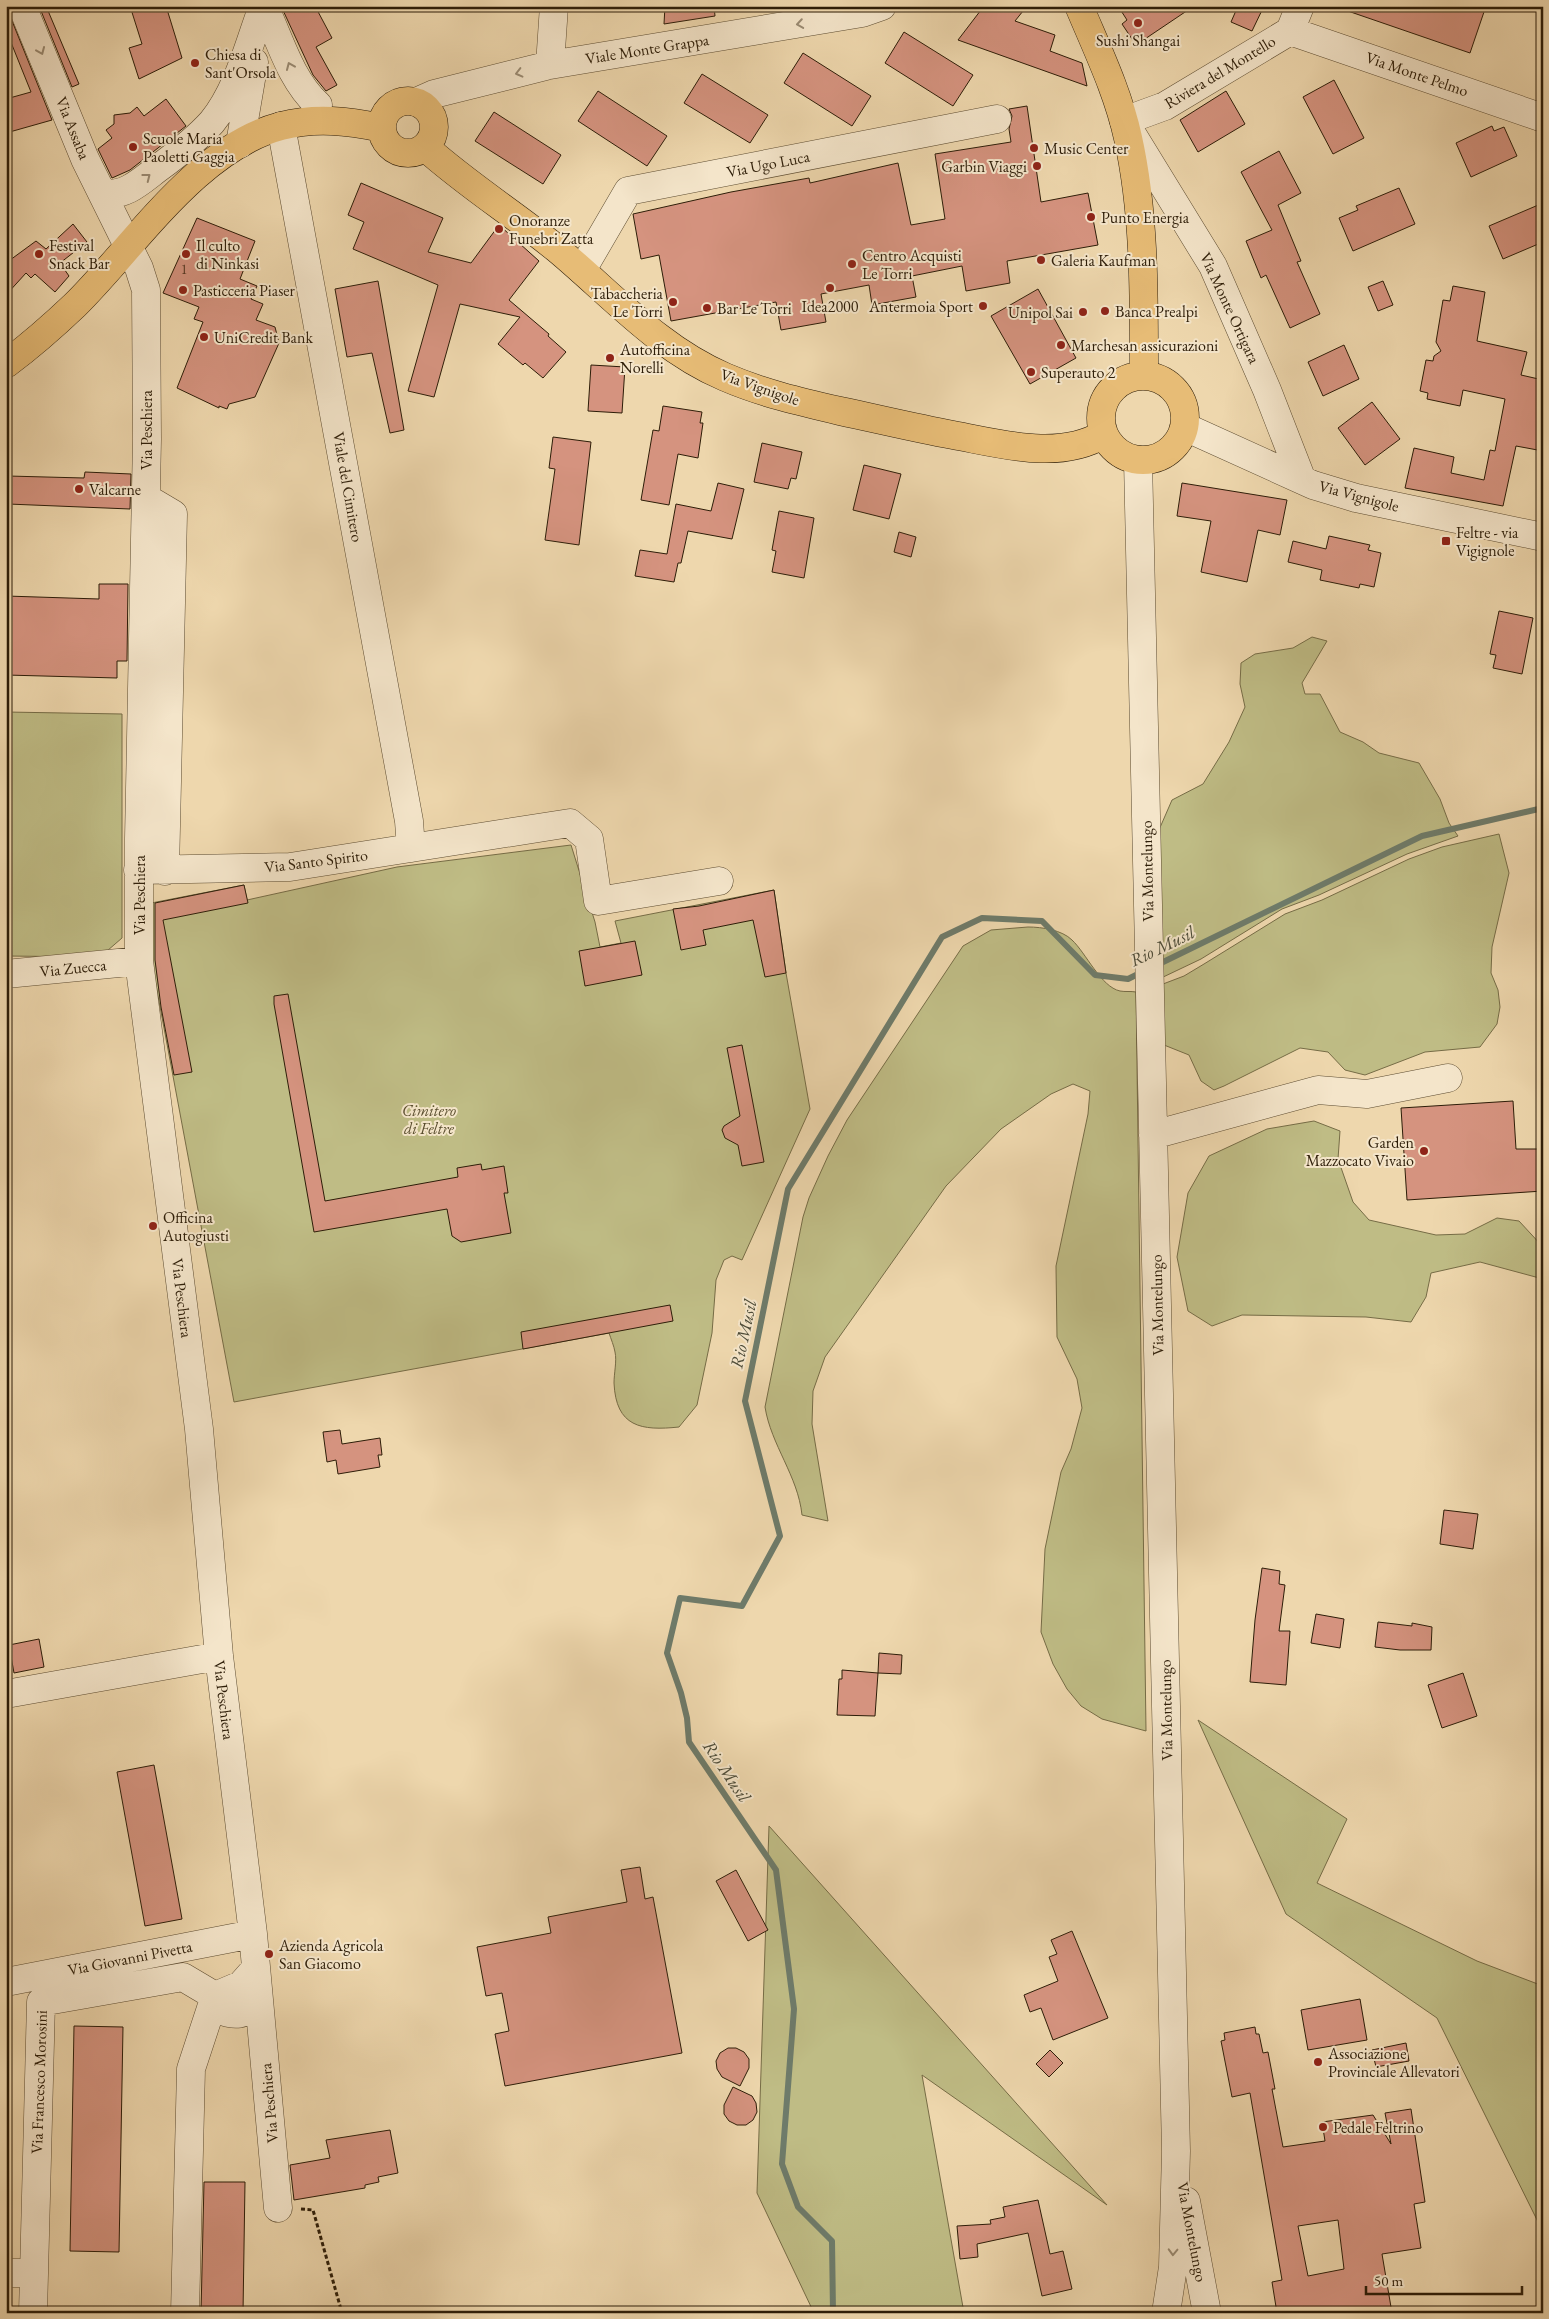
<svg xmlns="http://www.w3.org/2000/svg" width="1549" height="2319" font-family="'EB Garamond',serif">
<rect width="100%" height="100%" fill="#eed7ad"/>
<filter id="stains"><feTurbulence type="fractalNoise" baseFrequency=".004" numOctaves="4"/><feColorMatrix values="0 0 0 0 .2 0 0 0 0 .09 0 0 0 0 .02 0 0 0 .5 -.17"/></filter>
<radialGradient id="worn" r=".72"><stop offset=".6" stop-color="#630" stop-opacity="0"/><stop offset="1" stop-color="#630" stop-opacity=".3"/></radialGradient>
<!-- green -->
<path fill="#bfbc85" stroke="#766c46" d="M1312,637l15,4 -25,42 3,11h15l20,38 23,10 16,11 40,10 21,36 9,24 9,13 -51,18 -88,41 -37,14 -81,50 -42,20 -4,-140 17,-39 31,-16 26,-42 16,-35 -5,-23 1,-21 14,-9 38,-6z
M6,712l116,2v224l-22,19 -94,-1z
M1499,834l10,39 -17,74 -1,26 7,17 2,17 -3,17 -17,23 -55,5 -60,23 -20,-5 -17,-18 -28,-4 -76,38 -10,4 -13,-9 -12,-26 -30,-12 4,-59 21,-8 20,-12 81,-50 37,-14 87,-41 33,-12z
M571,845l24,77 5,25 21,-4 -6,-22 159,-31 12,83 24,136 -68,151 -10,-4 -8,4 -8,20 -4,53 -15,72 -18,22c-38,4 -63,0 -65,-44 0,-10 3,-22 1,-31 -1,-6 -4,-13 -6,-19l-375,69 -93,-497 103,-20 3,15 150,-33z
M1028,927c14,0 34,3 44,13 14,13 29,47 48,51 5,1 11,0 16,1l10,739 -44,-12 -21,-13 -14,-17 -14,-25 -12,-32 4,-83 16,-77 10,-23 11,-41 -5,-29 -20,-42 -1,-71 32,-152 2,-23 -17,-7 -22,10 -50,35 -55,57 -121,171 -12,34 -1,33 16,97 -26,-6c-4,-39 -31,-70 -37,-108l38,-190 6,-19 19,-42 19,-36 116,-174 28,-16z
M1314,1121l26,10 -2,28 15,43 16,18 67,15 29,-1 32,-16 22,3 24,26v32l-63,-17 -49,11 -5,24 -15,25 -45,-5 -124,-2 -30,11 -24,-15 -11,-54 11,-64 21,-37 58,-27z
M1198,1720l149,99 -30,64 160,78 66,25v246l-106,-214 -151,-104z
M769,1826l338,379 -185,-130 42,238h-150l-57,-120z"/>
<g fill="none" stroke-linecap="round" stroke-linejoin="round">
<!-- stream -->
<path stroke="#6e7b6a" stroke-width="6" d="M1157,965l265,-129 121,-28
M833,2313l-1,-72 -34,-34 -16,-43 12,-155 -18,-139 -87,-128 -2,-24 -6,-25 -14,-40 13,-55 62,8 38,-70 -35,-135 43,-212 154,-252 40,-19 60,3 53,54 33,4 14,-7"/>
</g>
<!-- building -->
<path fill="#d5937f" stroke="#2d1d08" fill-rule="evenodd" d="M6,6l46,114 -46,13v-34l25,-7 -25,-62z
M39,6h7l33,78 -7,3z
M130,6h36l16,52 -43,21 -10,-31 13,-4z
M281,6h34l17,32 -16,9 21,38 -11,6 -13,-16z
M665,6h49l1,10 -51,8z
M984,6h43l-12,15 40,14 -5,16 32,12 5,23 -129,-46z
M1118,6h76l-58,39 -14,-21 5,-4z
M1238,6h26l-12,25 -21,-9z
M1342,6h144l-16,47 -128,-44z
M904,32l69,43 -20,31 -68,-43z
M803,53l68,43 -19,30 -68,-43z
M702,74l66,41 -18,28 -66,-40z
M1334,80l30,58 -31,16 -30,-57z
M598,91l69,45 -20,30 -69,-45z
M1226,91l19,33 -47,28 -18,-32z
M166,99l20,27 -56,44 -18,8 -14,-29 14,-11 -6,-8 8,-6v-9l16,-2 7,-6 7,9z
M1027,106l14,96 47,-9 10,52 -91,16 3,22 -44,8 -4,-25 -50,10 4,21 -44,8 -3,-20 -48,9 5,28 -45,8 -5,-28 -105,19 -12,-66 -18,4 -8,-45 98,-22 78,-14 1,5 88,-20 13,62 34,-6 -10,-65 76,-12 -2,-13 3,-13 -3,-7z
M494,112l67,43 -18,29 -68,-43z
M1492,126l2,5 10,-4 13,29 -46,21 -15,-34z
M1279,151l22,42 -23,12 23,56 -4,1 23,52 -30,14 -24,-53 -5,3 -15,-37 26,-11 -31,-58z
M361,183l82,35 -15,34 43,11 28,-38 40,36 -30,39 40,34 -1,2 18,16 -23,26 -18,-15 -2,2 -25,-21 22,-27 -60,-13 -26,93 -26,-6 30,-106 -85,-36 11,-27 -16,-7z
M1399,188l16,36 -62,27 -14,-33 19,-8 -2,-4z
M1543,203v39l-40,17 -14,-33z
M197,218l58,23 -15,38 17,7 -6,13 12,5 -7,16 19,7 4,16 -24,54 -26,7 -2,5 -8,-3v2l-42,-20 26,-66 -9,-3 5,-12 -36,-14z
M73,224l14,18 -27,21 9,13 -14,16 -20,-18 -4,4 -5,-5 -20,22v-32l30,-22 10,8z
M378,281l26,149 -14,3 -18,-80 -25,4 -12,-68z
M1383,281l10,24 -15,6 -10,-24z
M1453,286l32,6 -8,49 50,11 -6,23 22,5v71l-27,-5 -13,60 -98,-18 9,-40 40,9 -3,16 33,7 6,-30 5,1 10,-52 -42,-9 -3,16 -33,-7 1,-6 -8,-2 6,-31 7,1 1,-5 7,-5 -5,-9 7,-42 7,1z
M1038,289l38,69 -46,26 -39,-68z
M1344,345l15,34 -36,17 -15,-34z
M591,365l34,2 -3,46 -34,-2z
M1372,402l28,37 -35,26 -27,-37z
M663,406l39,6 -2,11h3l-5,35 -20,-4 -9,51 -28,-5 12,-70 6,1z
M553,437l38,5 -12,103 -34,-5 10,-71 -6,-1z
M762,443l40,9 -6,27 -5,-1 -3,11 -34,-7z
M864,465l37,9 -12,45 -36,-9z
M85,472l46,2 -1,35 -122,-5v-28l76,2z
M718,483l26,6 -12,50 -44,-8 -7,32h-3l-4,19 -39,-6 5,-26 27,4 9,-50 35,7z
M1182,483l105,17 -7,35 -22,-5 -11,52 -46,-10 10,-51 -34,-5z
M779,511l35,7 -10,60 -32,-6 4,-21 -4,-1z
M899,532l17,5 -5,20 -17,-5z
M1329,536l41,9 -2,5 13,3 -7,34 -14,-3 -1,4 -39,-8 2,-10 -34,-8 5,-21 33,8z
M99,584h29l-1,77h-10v17l-111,-3v-79l93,3z
M1499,611l34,7 -11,56 -29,-6 3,-13 -6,-1z
M244,885l4,18 -85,17 29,152 -18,3 -13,-68 -6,-47v-57z
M774,890l12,83 -21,4 -12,-57 -50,10 3,15 -25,5 -8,-41 26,-3z
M635,941l7,34 -57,11 -6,-35z
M288,994l37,207 133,-24 -1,-9 24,-4 1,6 22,-4 4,27h-4l7,40 -50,9 -9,-6 -5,-27 -133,23 -40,-228v-8z
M742,1045l22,117 -22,4 -4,-21 -13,-7 -3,-8 2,-4 16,-10 -13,-68z
M1513,1101l3,48h27v42l-136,9 -6,-92z
M670,1305l3,16 -150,28 -2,-17z
M340,1430l2,14 38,-6 2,17h-4l2,12 -42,7 -2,-14 -9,2 -4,-30z
M1444,1510l34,4 -5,35 -33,-5z
M1262,1568l18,3 -1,13 6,1 -6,46h11l-4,54 -36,-3 5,-62z
M1316,1614l28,5 -4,29 -29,-5z
M1378,1622l34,4v-3l20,4 -1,23h-31l-25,-3z
M39,1639l5,28 -30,6 -5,-28z
M879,1653l23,2 -1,19 -23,-1z
M842,1670l36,3 -3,43 -38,-1 2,-36h3z
M1463,1673l14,43 -35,12 -14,-43z
M154,1765l28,154 -37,7 -28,-154z
M640,1867l5,32 8,-2 29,156 -177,33 -10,-52 14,-3 -7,-38 -16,3 -9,-49 74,-14 -3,-16 79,-15 -6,-32z
M736,1870l32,60 -20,11 -32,-60z
M1072,1931l36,87 -55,22 -12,-32 -11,4 -6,-17 34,-14 -9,-24 8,-3 -6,-14z
M1360,1999l7,41 -59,10 -7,-40z
M74,2026l49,1 -4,225 -49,-1z
M1255,2027l1,7h3l4,19 5,-1 7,37h-3l11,58 42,-6 -3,-19 51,-7 18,29 -6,-31 26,-4 14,93 -11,2 7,44 -39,6 10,59h-115l-5,-31 10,-2 -32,-187 -18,4 -11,-56 4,-1 -1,-7zM1338,2220l6,49 -36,7 -10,-50z
M1406,2043l3,18 -33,6 -4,-17z
M728,2048h8l8,4 5,7v9l-9,18 -18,-9 -5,-8 -1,-8 4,-8z
M1050,2050l13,13 -14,14 -13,-13z
M733,2087l19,9 4,7 1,9 -4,8 -7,5h-9l-8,-4 -5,-7v-9z
M390,2130l8,43 -20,4 1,5 -14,3v3l-71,12 -4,-35 40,-7 -4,-18z
M204,2182h41l-2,131h-42z
M1038,2200l12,54 13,-3 9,38 -30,7 -14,-63 -51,11 1,13 -18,2 -3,-33 34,-2 -1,-4 15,-3 -2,-10z"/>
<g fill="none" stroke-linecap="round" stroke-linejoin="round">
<defs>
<path id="minor" d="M22,6l63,153 54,109 7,22 1,149 -8,400v122l60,468 20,227 34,278 25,274
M264,6c16,34 26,73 54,99
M1300,6l-10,25 -125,75 -41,15 89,145 54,124 35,90
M1290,31l253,87
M550,65l4,-59
M416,102l18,-8 116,-29 312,-52 20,-7
M281,126l128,695 2,27
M240,144l14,-82
M103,194c23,2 37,-12 54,-25 19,-14 39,-29 55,-47 26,-32 37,-78 51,-116
M582,270l46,-79 369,-72
M1185,427l128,58 43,13 187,39
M1138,460l38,1691 -3,116 -7,46
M146,498l27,16 -8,357
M138,870l152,-3 280,-44 19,16 9,62 121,-20
M6,974l133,-13
M1153,1135l165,-45 49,4 81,-16
M6,1694l213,-38
M6,1982l247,-48
M211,2008c24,7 30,11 48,-8
M1186,2201l21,112
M6,2273h27
M33,2313l8,-311 142,-25 32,19
M185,2313l6,-244 24,-73 26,-11 15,-17"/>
<path id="major" d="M1079,6c18,43 39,86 49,132 17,76 16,160 16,238
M382 127a26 26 0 1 1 52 0a26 26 0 1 1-52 0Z
M425,147c41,37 89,67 132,102 54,45 102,100 168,128 37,16 76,25 115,34 38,8 75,17 113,24 49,9 106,26 151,-1
M6,364c24,-18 48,-39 69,-59 59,-58 122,-157 206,-179 35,-9 67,-5 101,2
M1101 418a42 42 0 1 1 84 0a42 42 0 1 1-84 0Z"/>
</defs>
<!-- minor casing -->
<use href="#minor" stroke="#5d4c31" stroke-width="29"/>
<!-- major casing -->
<use href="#major" stroke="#2d1d08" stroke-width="29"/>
<!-- path -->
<path stroke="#2d1d08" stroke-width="3" stroke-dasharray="4 2.5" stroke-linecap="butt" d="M301,2209l12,1 29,103"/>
<!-- minor -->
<use href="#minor" stroke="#f4e5ca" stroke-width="28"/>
<!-- major -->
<use href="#major" stroke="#e7bc76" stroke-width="28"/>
</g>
<!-- one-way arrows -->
<defs><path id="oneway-chevron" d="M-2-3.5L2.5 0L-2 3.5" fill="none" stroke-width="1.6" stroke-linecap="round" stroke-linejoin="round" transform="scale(1.25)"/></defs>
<g stroke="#9a8b73">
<use href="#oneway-chevron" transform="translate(800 24) rotate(171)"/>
<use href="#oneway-chevron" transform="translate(41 51) rotate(67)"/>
<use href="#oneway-chevron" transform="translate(290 66) rotate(-113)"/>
<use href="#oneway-chevron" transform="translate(519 73) rotate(166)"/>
<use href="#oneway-chevron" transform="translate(147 177) rotate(-38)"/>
<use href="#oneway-chevron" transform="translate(1173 2252) rotate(92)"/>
</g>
<!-- markers -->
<g fill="#8f2418" stroke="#f4e5ca" stroke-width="2">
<circle cx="1138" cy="23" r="5"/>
<circle cx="195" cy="63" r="5"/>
<circle cx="133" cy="147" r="5"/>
<circle cx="1034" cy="148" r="5"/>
<circle cx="1037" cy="166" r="5"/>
<circle cx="1091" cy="217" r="5"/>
<circle cx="499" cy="229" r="5"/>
<circle cx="39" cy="254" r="5"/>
<circle cx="186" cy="254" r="5"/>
<circle cx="1041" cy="260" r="5"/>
<circle cx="852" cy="264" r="5"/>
<circle cx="830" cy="288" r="5"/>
<circle cx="183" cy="290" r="5"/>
<circle cx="673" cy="302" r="5"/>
<circle cx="983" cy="306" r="5"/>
<circle cx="707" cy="308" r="5"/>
<circle cx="1105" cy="311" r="5"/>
<circle cx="1083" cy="312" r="5"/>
<circle cx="204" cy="337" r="5"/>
<circle cx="1061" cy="345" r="5"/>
<circle cx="610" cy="358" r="5"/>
<circle cx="1031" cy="372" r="5"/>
<circle cx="79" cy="489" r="5"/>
<rect x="1441" y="536" width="10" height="10" rx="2.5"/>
<circle cx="1424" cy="1151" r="5"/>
<circle cx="153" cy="1226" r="5"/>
<circle cx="269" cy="1954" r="5"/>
<circle cx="1318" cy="2062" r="5"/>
<circle cx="1323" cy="2127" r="5"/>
</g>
<g text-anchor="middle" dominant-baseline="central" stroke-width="4" stroke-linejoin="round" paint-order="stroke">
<!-- number labels -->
<g font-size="14" fill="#573a26">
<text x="184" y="269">1</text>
</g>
<!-- poi labels -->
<g font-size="16" fill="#2d1d08" stroke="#f4e5ca" text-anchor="start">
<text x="1138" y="40" text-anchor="middle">Sushi Shangai</text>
<text x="205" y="54">Chiesa di<tspan x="205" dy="18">Sant'Orsola</tspan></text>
<text x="143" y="138">Scuole Maria<tspan x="143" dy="18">Paoletti Gaggia</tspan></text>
<text x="1044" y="148">Music Center</text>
<text x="1027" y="166" text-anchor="end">Garbin Viaggi</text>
<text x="1101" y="217">Punto Energia</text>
<text x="509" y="220">Onoranze<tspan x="509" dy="18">Funebri Zatta</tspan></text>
<text x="49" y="245">Festival<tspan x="49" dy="18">Snack Bar</tspan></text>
<text x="196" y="245">Il culto<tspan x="196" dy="18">di Ninkasi</tspan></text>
<text x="862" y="255">Centro Acquisti<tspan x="862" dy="18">Le Torri</tspan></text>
<text x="1051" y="260">Galeria Kaufman</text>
<text x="193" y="290">Pasticceria Piaser</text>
<text x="663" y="293" text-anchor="end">Tabaccheria<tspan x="663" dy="18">Le Torri</tspan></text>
<text x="830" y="306" text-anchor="middle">Idea2000</text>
<text x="973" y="306" text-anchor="end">Antermoia Sport</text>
<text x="717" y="308">Bar Le Torri</text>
<text x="1115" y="311">Banca Prealpi</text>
<text x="1073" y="312" text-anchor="end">Unipol Sai</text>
<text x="214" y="337">UniCredit Bank</text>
<text x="1071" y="345">Marchesan assicurazioni</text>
<text x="620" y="349">Autofficina<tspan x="620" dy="18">Norelli</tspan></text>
<text x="1041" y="372">Superauto 2</text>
<text x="89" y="489">Valcarne</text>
<text x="1456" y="532">Feltre - via<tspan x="1456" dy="18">Vigignole</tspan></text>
<text x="1414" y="1142" text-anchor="end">Garden<tspan x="1414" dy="18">Mazzocato Vivaio</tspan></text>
<text x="163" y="1217">Officina<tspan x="163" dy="18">Autogiusti</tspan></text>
<text x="279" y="1945">Azienda Agricola<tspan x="279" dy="18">San Giacomo</tspan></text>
<text x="1328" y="2053">Associazione<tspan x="1328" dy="18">Provinciale Allevatori</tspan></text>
<text x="1333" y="2127">Pedale Feltrino</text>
</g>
<!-- street labels -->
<g font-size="16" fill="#2d1d08" stroke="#f4e5ca">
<text transform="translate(647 49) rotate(-9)">Viale Monte Grappa</text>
<text transform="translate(1220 72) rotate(-31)">Riviera del Montello</text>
<text transform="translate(1417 74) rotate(19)">Via Monte Pelmo</text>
<text transform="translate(73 128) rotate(68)">Via Assaba</text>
<text transform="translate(768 164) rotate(-11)">Via Ugo Luca</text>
<text transform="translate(1230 308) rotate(65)">Via Monte Ortigara</text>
<text transform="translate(760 387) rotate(19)">Via Vignigole</text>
<text transform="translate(146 430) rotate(-90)">Via Peschiera</text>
<text transform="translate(348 487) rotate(80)">Viale del Cimitero</text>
<text transform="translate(1359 496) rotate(15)">Via Vignigole</text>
<text transform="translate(316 861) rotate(-7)">Via Santo Spirito</text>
<text transform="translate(1147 871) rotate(-91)">Via Montelungo</text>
<text transform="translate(139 895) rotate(-90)">Via Peschiera</text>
<text transform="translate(73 968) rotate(-6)">Via Zuecca</text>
<text transform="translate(182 1298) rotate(83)">Via Peschiera</text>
<text transform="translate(1157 1305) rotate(-91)">Via Montelungo</text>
<text transform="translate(224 1700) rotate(83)">Via Peschiera</text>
<text transform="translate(1166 1710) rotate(-91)">Via Montelungo</text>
<text transform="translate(130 1958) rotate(-11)">Via Giovanni Pivetta</text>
<text transform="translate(39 2082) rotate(-88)">Via Francesco Morosini</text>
<text transform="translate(269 2103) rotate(-95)">Via Peschiera</text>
<text transform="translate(1192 2232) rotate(79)">Via Montelungo</text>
</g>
<!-- park labels -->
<g font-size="16" font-style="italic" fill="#594d2e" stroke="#f4e5ca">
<text x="429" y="1110">Cimitero<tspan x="429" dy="18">di Feltre</tspan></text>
</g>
<!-- water labels -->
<g font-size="18" font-style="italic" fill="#4d4c39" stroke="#f4e5ca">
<text transform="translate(1162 946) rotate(-26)">Rio Musil</text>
<text transform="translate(743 1334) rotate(-78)">Rio Musil</text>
<text transform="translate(727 1771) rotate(56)">Rio Musil</text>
</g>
</g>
<!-- margin -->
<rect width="1549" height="2319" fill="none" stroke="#eed7ad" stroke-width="25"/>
<rect x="8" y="8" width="1534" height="2304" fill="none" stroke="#2d1d08" stroke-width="2.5"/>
<rect x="12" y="12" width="1524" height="2294" fill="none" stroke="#2d1d08"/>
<!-- scale -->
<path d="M1366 2286v8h156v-8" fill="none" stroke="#2d1d08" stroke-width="2.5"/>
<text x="1374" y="2286" font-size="15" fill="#2d1d08" stroke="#f4e5ca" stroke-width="4" paint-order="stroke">50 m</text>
<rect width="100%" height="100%" filter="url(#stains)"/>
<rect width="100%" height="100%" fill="url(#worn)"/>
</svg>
